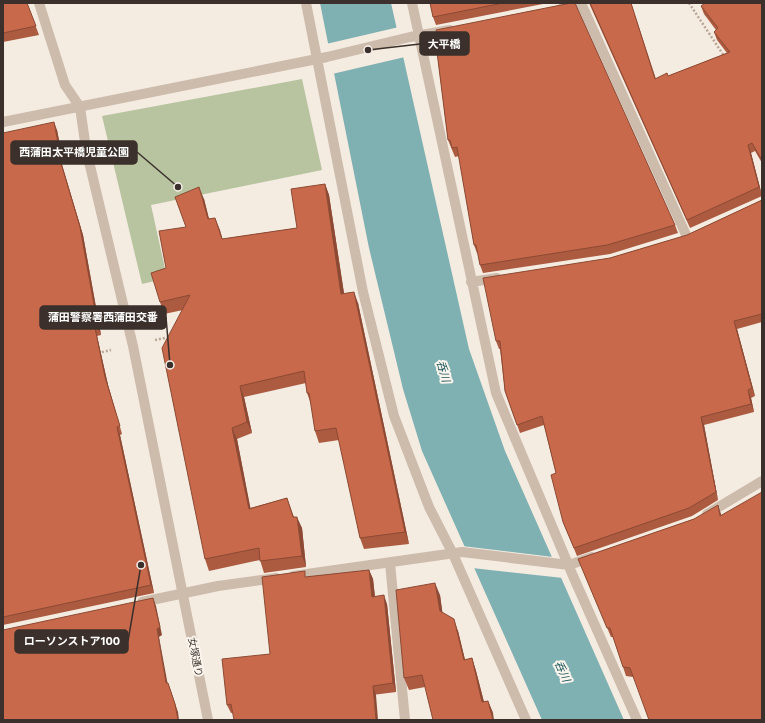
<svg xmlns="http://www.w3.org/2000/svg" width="765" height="723" font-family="Commissioner,'Noto Sans JP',sans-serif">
<rect width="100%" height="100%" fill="#f4ebe1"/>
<!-- green -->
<path fill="#b8c4a0" d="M302,79l20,91 -171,35 16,73 -25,6 -40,-168z"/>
<!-- water -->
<path fill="#7fb0b2" d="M320,3h71l78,346 36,102 119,269h-82l-120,-269 -19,-62 -34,-141z"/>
<!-- pier -->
<path fill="#f4ebe1" d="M399,27l6,30 -73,17 -6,-30z
M462,546l91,11 10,21 -91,-10z"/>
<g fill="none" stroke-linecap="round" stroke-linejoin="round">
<!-- path -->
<path stroke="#b9a596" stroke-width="2.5" stroke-dasharray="2 2" stroke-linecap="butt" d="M689,3l35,53
M155,340l15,-3
M98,353l13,-3"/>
<!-- minor -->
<path stroke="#cdbbac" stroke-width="10" d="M39,3l26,82 15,22 6,42 47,197 75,374
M306,3l57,289 31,124 35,91 24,47 73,166
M412,3l84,390 77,183 64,144
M581,3l106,234
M563,7l19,-4
M3,122l324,-65 83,-20 40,-7
M471,282l26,-4
M707,514l55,-33
M390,563l15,157
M293,576l169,-24 107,13 23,-8
M142,602l76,-16 58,-8"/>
</g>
<!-- wall -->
<path fill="#ac5a40" d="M3,3h24l12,32 -36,7z
M430,3h118l-112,22 -3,-8z
M589,3h42l25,76 12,-3 59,-23 -10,-13 -3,-8 2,-2 -12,-16 -3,-8 61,-3v160l-7,-12 -4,2 11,43 -72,32z
M436,44l239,181 3,8 -68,21 -127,19 -3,-8 -2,-12h-1l-3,-8 -15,-89 -4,1 -7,-17z
M57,130l6,31h-2l22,74 18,100 -4,1 11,49 14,49 -2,1 34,158 -151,32v-492z
M325,184l4,11 15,99 14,9 51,241 -45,5 -4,-11 -21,-98 -20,3 -4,-12 -4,-27 -4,-11 -1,-10 -62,14 8,36 -15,6 13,69 37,-10 7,19 8,11 4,39 -42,6 -4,-13 -51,11 -4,-12 -22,-249 -19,4 -4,-12 6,-34 20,-41 18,-28 5,20 6,-1 7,21 75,-11z
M762,200v122l-25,7 18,67 -4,2 3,14 -50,13 14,75 -26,16 -115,40 -14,-34 -7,-49 -12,-48 -24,8 -15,-42 -5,-42h-1l-3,-8 114,-83 77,-23z
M694,519l-61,158 -7,-1 -13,-39h-2l-33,-78z
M369,570l4,9 2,18 12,7 9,88 -165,21 -4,-8 43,-51 37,-77z
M440,595l2,17 16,19 7,29 7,-2 4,13 8,31 4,-1 5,12 -68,-26 -16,3 -5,-12z"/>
<!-- shaded-wall -->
<path fill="#8c4a34" d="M54,122l3,8 6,31 -3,-8z
M748,145l3,8 11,42 -3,-8z
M58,153l25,82 18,100 -3,-8z
M325,184l4,11 17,111 -5,-12z
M199,187l5,12 8,32 -4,-12z
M215,218l5,12 6,21z
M354,292l4,11 51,241 -4,-12z
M734,321l3,8 18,67 -3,-8z
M95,328l2,8 11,49 14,49 -17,-57z
M240,386l4,11 8,36 -5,-11z
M748,390l3,8 3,14 -3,-8z
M701,417l3,8 14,75 -2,-8z
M117,427l3,8 34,158 -3,-8z
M232,428l5,11 16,82 -4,-12z
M718,505l3,9 2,10 -3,-8z
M297,517l5,11 4,39 -4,-11z
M369,570l4,9 3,27 -4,-9z
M435,583l5,12 4,28 -4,-12z
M384,595l3,9 9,88 -3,-9z
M153,598l3,8 6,29 -3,2 10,54 -3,-8 -9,-54z
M454,619l4,12 10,41 -4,-12z
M472,658l4,13 11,43 -5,-12z
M168,683l10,29 1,8h-1z
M373,686l3,9 2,25h-2z
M488,701l5,12 1,7h-1z"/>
<!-- building -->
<path fill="#c8694b" stroke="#8c4a34" d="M3,3h24l9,23 -33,7z
M430,3h73l-70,14z
M571,3h4l100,222 -68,20 -127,20 -4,-20h-2l-17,-98 -5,1 -2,-8h-2l-12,-96h3l-3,-14z
M590,3h41l24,76 12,-6 1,3 62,-24 -16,-20 4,-4 -17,-22 4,-3h57v157l-10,-17 -4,2 11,42 -72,33z
M54,122l6,31h-2l22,74 18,100 -3,1 10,49 15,49 -3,1 34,158 -148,32v-484z
M325,184l16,110 13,-2 51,240 -45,6 -24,-110 -21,3 -6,-38h-2l-3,-22 -64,15 7,36 -15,6 17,81 38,-11 6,19h4l5,39 -42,5 -1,-13 -54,11 -43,-211 28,-53 -30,7 -9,-29 15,-5 -7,-37 27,-4 -11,-30 24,-10 9,32 7,-1 7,21 75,-11 -6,-39z
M762,200v114l-28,7 18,67 -4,2 3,14 -50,13 15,75 -27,16 -115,40 -11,-26 -12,-47 5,-2 -14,-57 -25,9 -12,-34 -5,-50h-4l-13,-63 127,-20 77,-23z
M762,492v228h-113l-19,-52 -7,-1 -13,-39h-3l-29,-69 116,-40 24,-14 2,11z
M369,570l3,27 12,-2 9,88 -20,3 3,34h-142l-3,-16 -4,1 -5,-46 48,-5 -8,-77 43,-6v6z
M435,583l5,28 14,8 10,41 8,-2 10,44 6,-1 5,19h-60l-11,-45 -18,3 -8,-88z
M153,598l7,29 -3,2 9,54h2l7,21 3,16h-175v-90z"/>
<g text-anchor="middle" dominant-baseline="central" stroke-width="4" stroke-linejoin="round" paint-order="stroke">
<!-- street labels -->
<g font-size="10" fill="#3b302b" stroke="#fbf5ee">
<text transform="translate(196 657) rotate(79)">女塚通り</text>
</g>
<!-- water labels -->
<g font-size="11" font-style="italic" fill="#1f5a5e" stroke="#fbf5ee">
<text transform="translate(444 371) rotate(74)">呑川</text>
<text transform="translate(563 671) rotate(66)">呑川</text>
</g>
</g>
<!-- callouts -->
<path fill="none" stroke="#3b302b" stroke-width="1.5" d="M368 50L420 44M178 187L137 152M170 365L166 317M141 565L128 641"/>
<g fill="#3b302b" stroke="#fbf5ee" stroke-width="1.5">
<circle cx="368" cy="50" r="4"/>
<circle cx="178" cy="187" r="4"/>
<circle cx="170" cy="365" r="4"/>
<circle cx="141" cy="565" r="4"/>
</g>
<g fill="#3b302b" stroke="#3b302b" stroke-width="1.5">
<rect x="420" y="32" width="49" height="23" rx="4"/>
<rect x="11" y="141" width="126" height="23" rx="4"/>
<rect x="40" y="306" width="126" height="23" rx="4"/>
<rect x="15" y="630" width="113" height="23" rx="4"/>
</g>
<g font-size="11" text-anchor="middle" font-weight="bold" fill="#fff">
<text x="444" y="48">大平橋</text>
<text x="74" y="156">西蒲田太平橋児童公園</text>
<text x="103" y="321">蒲田警察署西蒲田交番</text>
<text x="72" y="645">ローソンストア100</text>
</g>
<!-- border -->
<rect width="765" height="723" fill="none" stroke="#3b302b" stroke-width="8"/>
</svg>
